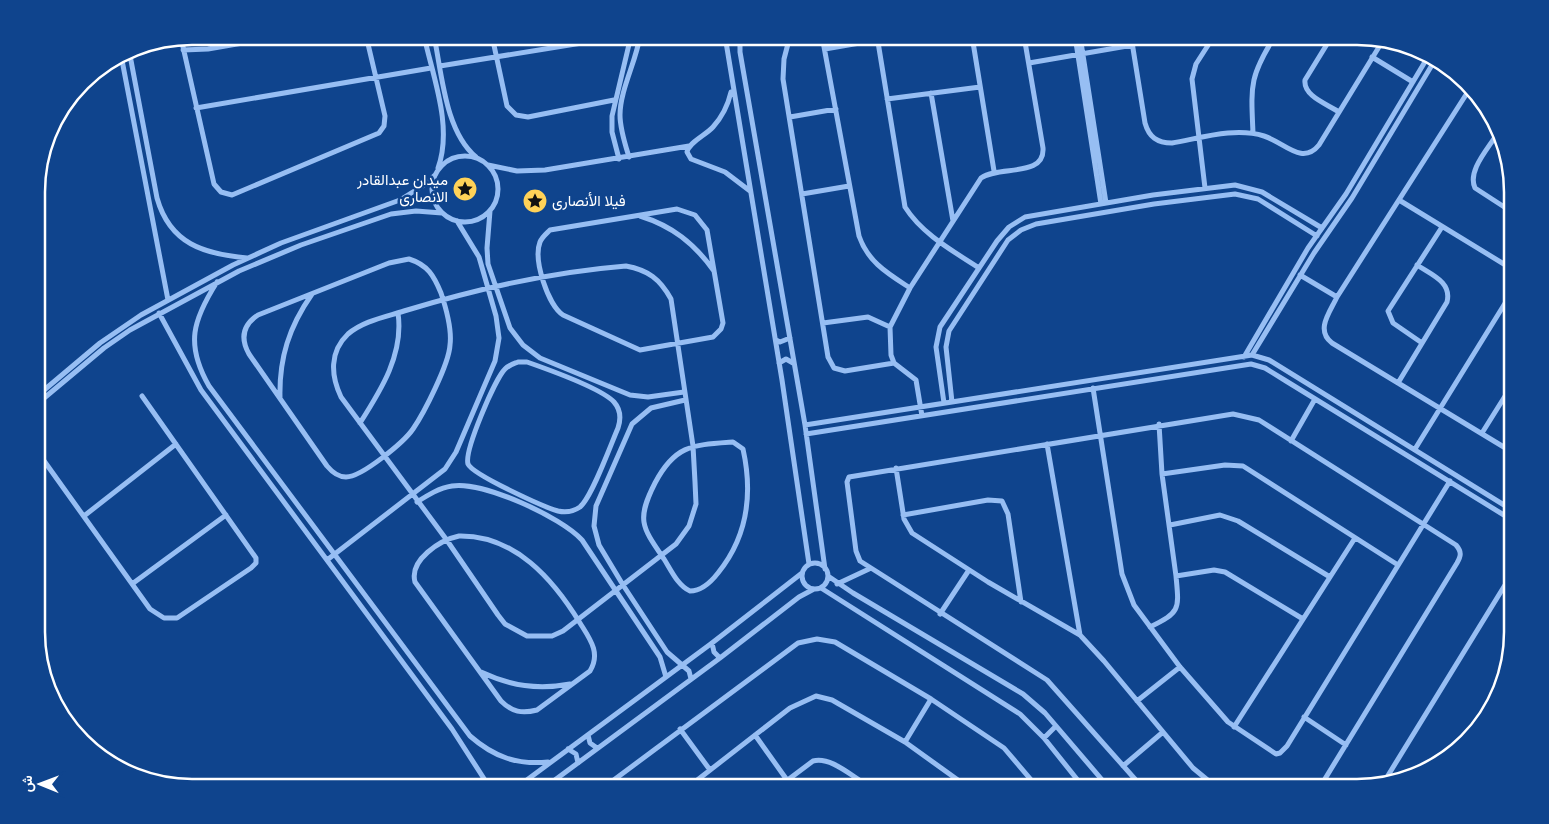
<svg xmlns="http://www.w3.org/2000/svg" width="1549" height="824" font-family="Karla,Vazirmatn,sans-serif">
<rect width="100%" height="100%" fill="#0f448d"/>
<g fill="none" stroke-linecap="round" stroke-linejoin="round">
<!-- minor -->
<path stroke="#97bef3" stroke-width="5" d="M424,36c9,41 29,91 14,132
M434,36c8,38 11,95 42,121
M492,36l15,70 9,9 12,2 86,-17
M725,36l57,344 27,184
M740,36v16l65,373 20,144
M790,36l-6,23 -1,20 45,278 6,11 11,3 49,-8
M822,36l37,200c9,26 28,37 51,52
M877,36l28,171c17,27 48,44 74,61
M972,36l22,135
M1075,36l26,168
M1080,36l26,167
M1131,36l14,87c4,14 12,20 27,20 29,-5 63,-16 92,-7 20,6 38,30 55,9l63,-103
M1332,36l-27,44c-2,16 22,24 34,32
M181,38l33,146 7,8 11,3 147,-62 5,-7 1,-10 -17,-72 -5,-8
M825,49l52,-9
M129,50l28,148c13,46 47,56 90,60
M183,50l25,-1 75,-13
M121,55l47,245
M1372,57l41,25
M1029,63l104,-18
M440,66l185,-30
M1469,90l-132,207c-7,15 -22,33 -5,46l180,109
M731,92c-3,13 -9,25 -18,35 -7,8 -24,15 -26,25l4,7 34,13 25,19
M931,93l22,128
M887,99l93,-12
M196,108l235,-40
M790,117l46,-8
M1253,133c-2,-47 -4,-56 22,-97
M1497,134c-9,15 -30,37 -22,54l37,24
M432 189a33 33 0 1 1 66 0a33 33 0 1 1-66 0Z
M629,157c-4,-13 -9,-28 -9,-42 0,-25 16,-53 20,-79
M619,159l-7,-27v-16l19,-80
M488,165l29,6 28,-1 144,-24
M1205,188l-13,-109 4,-15 18,-28
M802,194l47,-8
M1399,200l113,69
M677,209l18,6 12,15 16,93 -2,6 -8,8 -73,13 -77,-35c-15,-10 -30,-55 -23,-73 2,-5 6,-8 10,-12z
M490,211l-3,37 1,16 22,64 13,17 17,13 90,37 18,2 36,-5
M640,216c32,10 54,27 74,55
M409,259c19,6 25,17 32,34 5,15 11,37 9,52 -1,19 -26,68 -37,84 -9,13 -51,48 -67,48 -8,0 -14,-5 -19,-11l-78,-112c-9,-16 -6,-29 9,-39l131,-52z
M626,266c22,4 34,13 45,33l22,147 2,36 1,22 -7,22 -13,18 -113,87 -11,5h-25l-22,-12 -7,-9 -52,-76 -105,-142c-10,-21 -12,-45 7,-63 15,-13 37,-17 56,-23 72,-22 147,-39 222,-45z
M1300,275l37,22
M217,282c-24,38 -32,62 -8,104l261,350c24,21 47,29 78,26
M159,313l42,77 251,339 38,59
M823,323l45,-6 22,10
M776,340l4,2 10,-4
M1422,343l-29,-20 -5,-12 54,-84
M1252,355l62,-102 38,-55 83,-138
M1244,357l64,-109 38,-54 83,-139
M518,362h9c20,7 74,26 87,40 7,8 7,17 4,26 -7,16 -26,69 -38,79 -6,4 -14,6 -22,4 -14,-4 -85,-36 -90,-47 -4,-13 27,-85 37,-95 4,-4 8,-5 13,-7z
M779,363l7,-4 7,4
M1398,383l49,-81c5,-20 -15,-27 -30,-37
M1093,388l29,186 12,31 46,62 48,55 48,32 4,-1 7,-7 163,-265
M37,396l63,-53 41,-28 92,-50 48,-22 119,-43 24,-15 11,-10
M280,398c-1,-40 9,-71 32,-104
M685,400l-34,8 -19,16 -36,82 -2,20 5,19 24,40 44,67 22,19 2,8
M952,402l-6,-55 3,-16 59,-91 13,-10 15,-6 118,-20 81,-10 23,5 59,37
M944,403l-8,-56 4,-20 57,-86 12,-14 16,-10 128,-22 82,-10 27,7 60,36
M37,404l67,-56 26,-18 109,-59 62,-26 90,-31 25,-3 26,2
M922,416l-6,-36 -22,-17 -3,-8 -1,-28 20,-39 71,-110c18,-13 64,0 62,-30l-19,-112
M360,423c21,-33 44,-69 38,-110
M1159,424l3,50 14,102
M805,425l447,-70 17,5 243,150
M1482,433l30,-48
M806,434l445,-70 14,4 21,13 226,139
M1291,441l24,-42
M733,442l10,7c10,45 5,87 -25,124 -7,9 -16,18 -28,18 -12,-5 -19,-21 -26,-32 -22,-32 -28,-39 -9,-76 20,-38 37,-38 78,-41z
M1047,444l33,191
M1415,449l97,-157
M37,451l113,158 14,9h13l74,-50 5,-5v-5l-114,-162
M896,468l8,51 8,14 76,49 92,53 24,26 89,107 23,19
M1162,474l63,-9 18,1 155,99
M417,502c11,-7 22,-14 35,-16 31,-5 109,31 130,54l78,117 6,20
M903,515l85,-15 14,1 6,13 13,88
M84,516l92,-72
M1170,525l50,-10 18,6 92,56
M459,536c56,-1 94,43 121,87 10,16 21,30 10,48l-53,39c-15,4 -25,2 -36,-9l-86,-119c-6,-22 25,-42 44,-46z
M327,560l118,-91 11,-17 39,-91 4,-23 -3,-22 -17,-59 -22,-36
M802 576a13 13 0 1 1 26 0a13 13 0 1 1-26 0Z
M828,576l25,17 170,101 22,19 64,75
M132,584l94,-69
M837,584l32,-15
M821,588l199,126 24,24 40,50
M940,614l29,-44
M1150,627c31,-15 29,-18 26,-51l38,-6 11,2 78,47
M712,643l2,9 6,6
M481,672c30,14 57,18 89,12
M1137,701l43,-34
M1304,717l42,28
M1234,727l121,-189
M680,729l30,41
M588,735l2,8 7,5
M755,735l32,45
M1044,738l12,-12
M905,742l26,-43
M568,749l8,5 2,9
M1123,766l40,-34
M1384,782l129,-210
M1142,787l-95,-107 -187,-119 -4,-10 -9,-69 2,-5 384,-63 26,6 197,125c6,7 5,11 1,18l-137,224
M516,788l196,-145 90,-70
M544,788l176,-130 79,-61 15,-8
M603,788l195,-145 19,-4 18,3 96,57 73,49 34,40
M687,788l103,-80 26,-12 16,4 73,42 64,46
M777,788l36,-27c20,-5 42,19 60,27"/>
</g>
<!-- icons -->
<defs>
<symbol id="sight-disc" viewBox="-11 -11 22 22"><circle r="9.5" fill="#ffd258" stroke="#0f448d"/><path d="M0-6L1.8-2.2L6-1.7L2.9 1.2L3.7 5.4L0 3.3L-3.7 5.4L-2.9 1.2L-6-1.7L-1.8-2.2Z" fill="#111"/></symbol>
</defs>
<g fill-rule="evenodd">
<use href="#sight-disc" x="451" y="175" width="28" height="28"/>
<use href="#sight-disc" x="521" y="187" width="28" height="28"/>
</g>
<g text-anchor="middle" dominant-baseline="central" stroke-width="5" stroke-linejoin="round" paint-order="stroke">
<!-- poi labels -->
<g font-size="15" fill="#fff" stroke="#0f448d" text-anchor="end">
<text x="448" y="180">ميدان عبدالقادر<tspan x="448" dy="17">الانصارى</tspan></text>
<text x="552" y="201" text-anchor="start">فيلا الأنصارى</text>
</g>
</g>
<!-- crop -->
<path d="M0 0H1549V824H0ZM192 45H1357A147 147 0 0 1 1504 192V632A147 147 0 0 1 1357 779H192A147 147 0 0 1 45 632V192A147 147 0 0 1 192 45Z" fill="#0f448d" fill-rule="evenodd"/>
<path fill="none" stroke="#fff" stroke-width="2.5" d="M192 45H1357A147 147 0 0 1 1504 192V632A147 147 0 0 1 1357 779H192A147 147 0 0 1 45 632V192A147 147 0 0 1 192 45Z"/>
<!-- north arrow -->
<g transform="translate(40 784) rotate(271)" stroke="#0f448d" stroke-width="4" paint-order="stroke">
<path d="M0-4L9 19L0 12L-9 19Z" fill="#ffffff"/>
<text y="-8" font-size="14" font-weight="bold" text-anchor="middle" fill="#ffffff">ش</text>
</g>
</svg>
